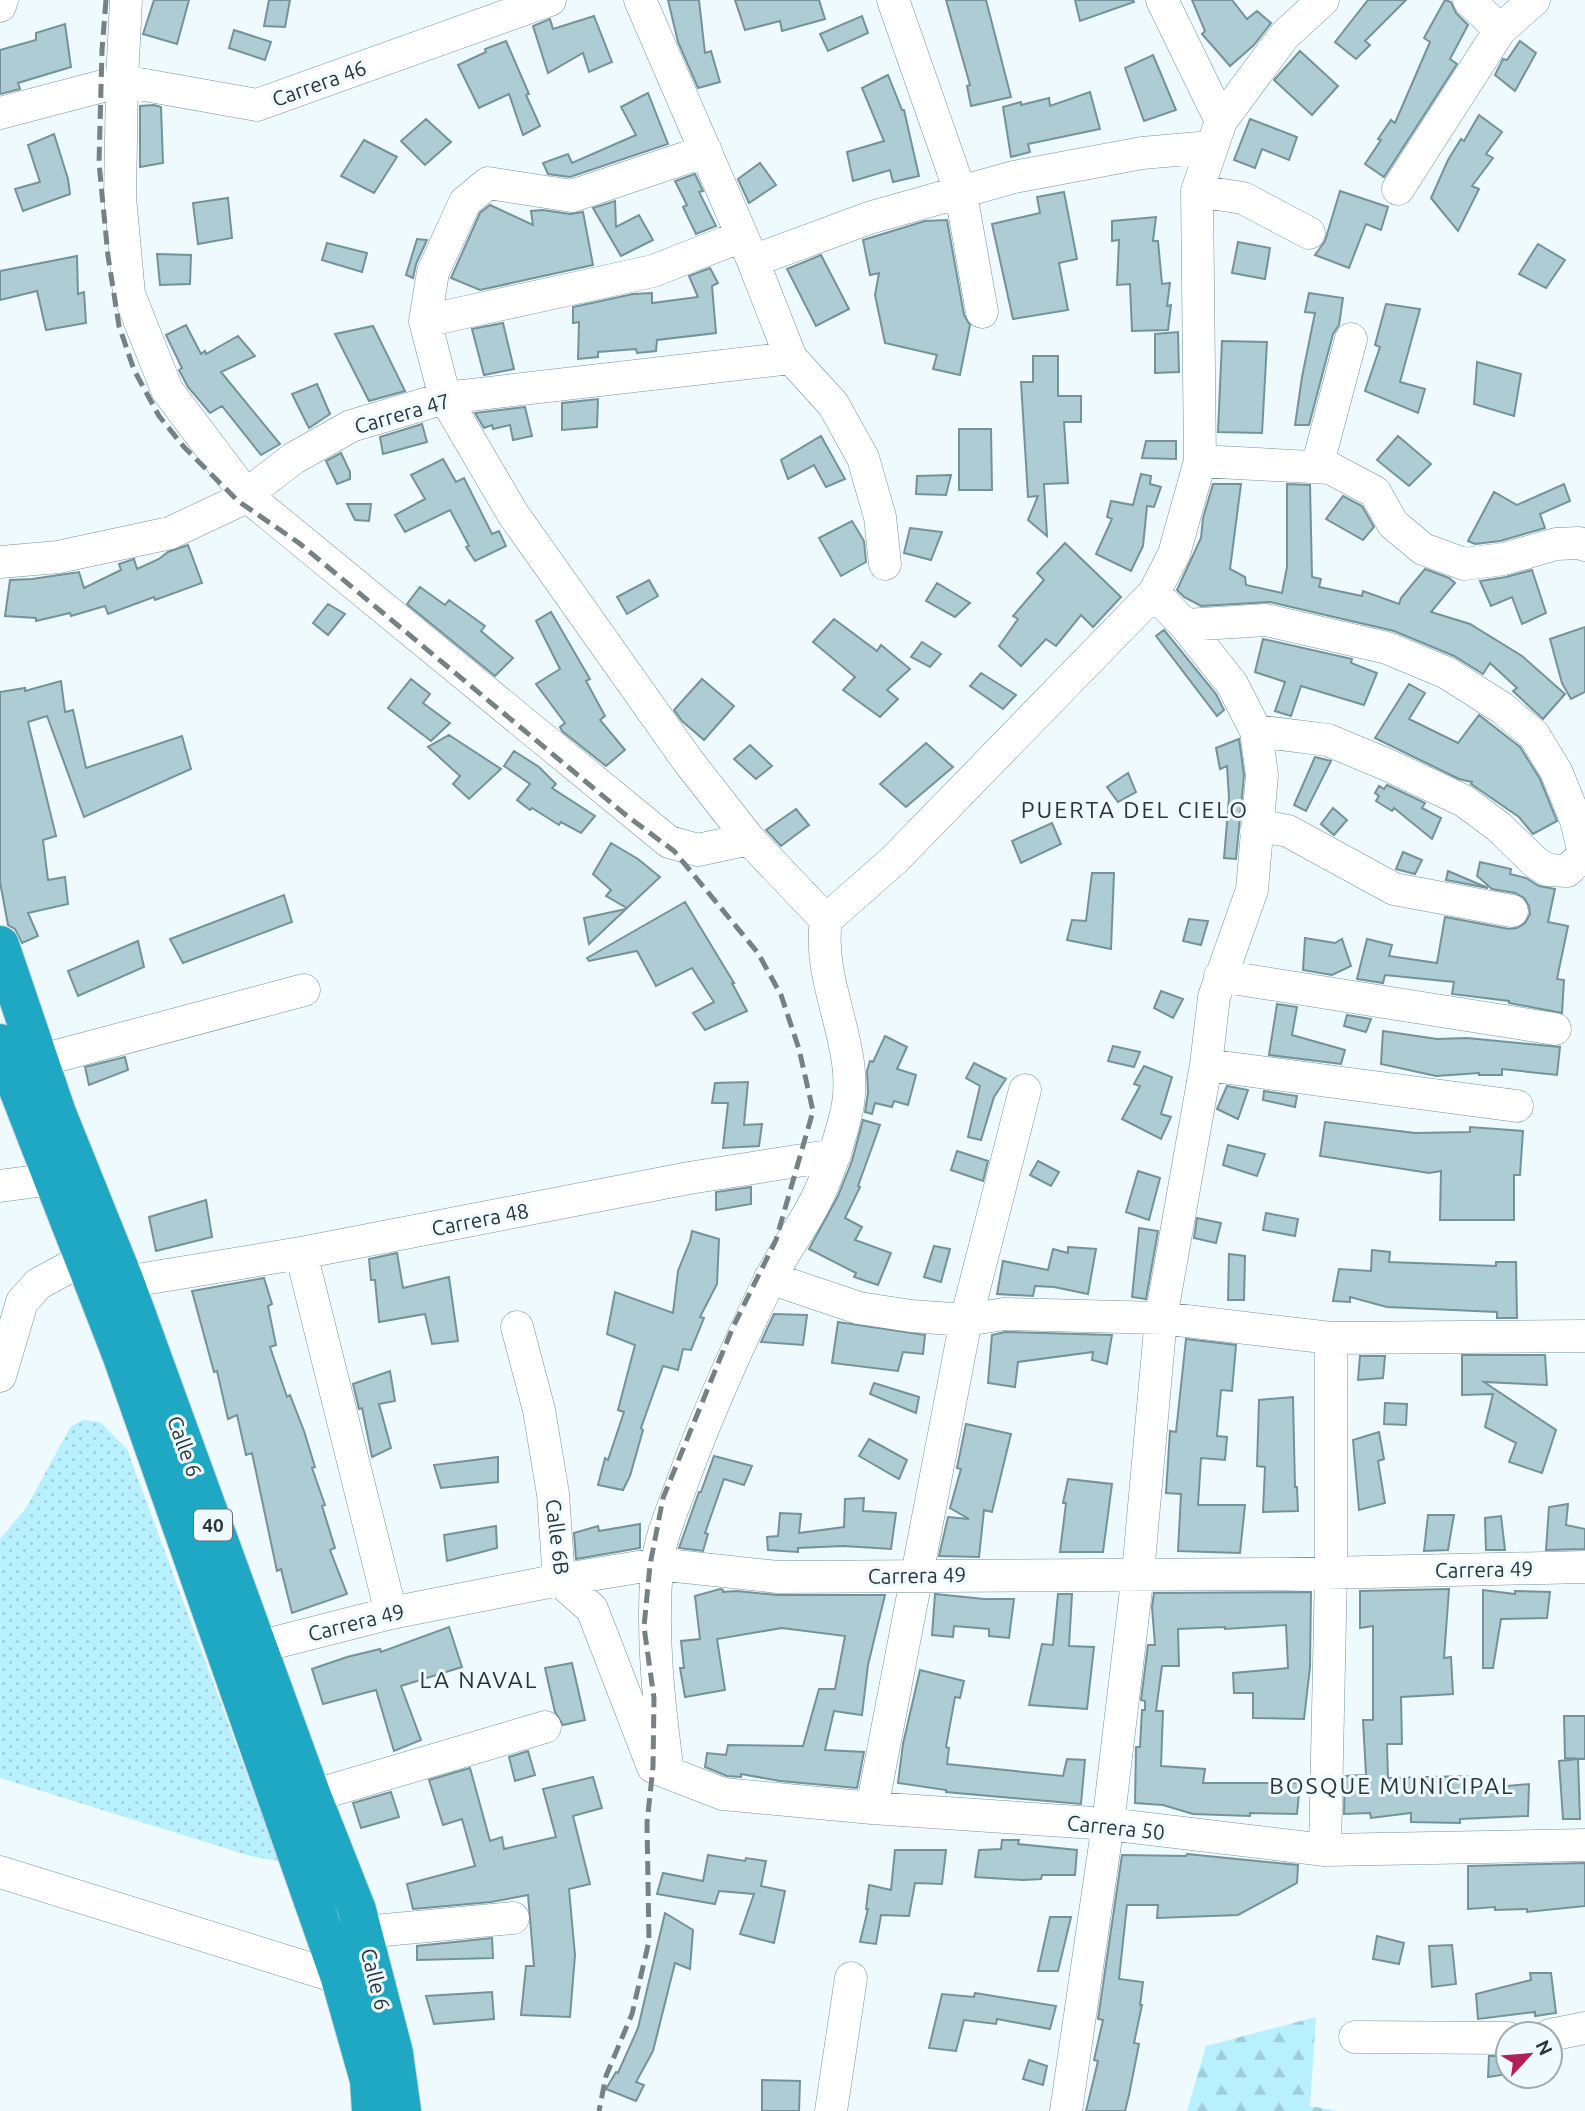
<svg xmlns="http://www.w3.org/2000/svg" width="1585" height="2111" font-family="Ubuntu,sans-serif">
<defs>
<pattern id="green-dots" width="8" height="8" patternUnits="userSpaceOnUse" patternTransform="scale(1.75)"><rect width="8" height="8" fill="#b8f0fe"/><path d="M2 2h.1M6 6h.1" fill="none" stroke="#9eceda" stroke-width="1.8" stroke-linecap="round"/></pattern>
<pattern id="forest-firs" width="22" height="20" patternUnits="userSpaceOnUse" patternTransform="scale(1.75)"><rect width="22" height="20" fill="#b8f0fe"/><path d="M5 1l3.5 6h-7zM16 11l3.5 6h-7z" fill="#9eceda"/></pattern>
</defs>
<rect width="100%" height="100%" fill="#eefafe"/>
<!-- green -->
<path fill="url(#green-dots)" d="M83,1420l17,2 27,27 152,412 -29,-5 -250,-78v-239l26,-31 45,-82z"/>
<!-- forest -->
<path fill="url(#forest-firs)" d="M1316,2017l-6,89 28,5h-151l19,-65z"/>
<!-- building -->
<path fill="#adccd4" stroke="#749299" stroke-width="2" d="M154,0h35l-12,44 -34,-10z
M269,0h21l-5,27 -21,-1z
M668,0h31l6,53 6,-2 9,31 -22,6 -20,-46z
M735,0h84l6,19 -43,12 -2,-10 -35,9z
M946,0h40l25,97 -40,9 -4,-20 3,-1z
M1075,0h58l1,2 -54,19z
M1192,0h40l15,19 10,-8 14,12 -17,22 -24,21 -28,-32 3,-3z
M1368,0h38l-41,41 5,4 -14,14 -21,-17z
M1445,0l6,2 5,11 12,12 -18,34 7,5 -73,113 -19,-13 16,-24 -3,-1 13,-19 4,3 35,-81 -6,-4z
M594,16l18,46 -23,10 -6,-19 -35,20 -15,-47 17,-7 3,10z
M862,16l6,17 -40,18 -8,-17z
M65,24l6,43 -53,16 2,6 -20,5v-44l36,-10v-7z
M234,30l37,12 -6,18 -36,-12z
M506,41l23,53 -3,1 14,31 -17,9 -14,-41 -30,14 -21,-43 28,-13 -1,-3z
M1520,41l16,12 -21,38 -20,-16 8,-16 4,1z
M1300,51l38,35 -26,29 -38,-35z
M1153,55l23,55 -32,11 -19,-53z
M888,75l14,35h2l15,66 -26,6 -3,-12 -37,11 -6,-29 37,-11 -22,-53z
M1090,92l10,37 -72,15 2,8 -19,5 -8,-50 18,-5v3l28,-7 1,8z
M648,93l20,51 -98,33 -22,-3 -5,-11 25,-9 4,9 64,-28 -15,-28z
M154,105l7,2 2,56 -23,4v-61z
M1479,115l23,17 -16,22 7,4 -21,28 7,3 -21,42 -27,-33 17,-38 13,-21 3,2z
M426,119l25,23 -26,23 -24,-24z
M1250,119l47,18 -8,23 -27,-11 -7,19 -21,-8z
M54,134l14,45 2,15 -47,17 -8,-22 25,-7 -12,-37z
M364,140l33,17 -23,36 -33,-17z
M760,163l16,22 -27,18 -11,-24z
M695,174l8,17 -4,1 17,34 -20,8 -13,-27 4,-2 -12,-24z
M1340,191l48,16 -7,23 -15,-6 -17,44 -34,-13 10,-14z
M1064,192l13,67 -18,4 9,47 -55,9 -21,-95 48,-11 -3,-16z
M228,198l4,40 -34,6 -5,-41z
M615,201l1,26 23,-12 14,25 -32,16 -28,-48z
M490,205l43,20 -2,-14 12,-1 27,4 13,-2 10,53 -113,25 -29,-12 29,-65z
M1156,217l-3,24h5l4,43 8,-1 -3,23 4,-1 -3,25 -36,1 -2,-47 -13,1 2,-45 -7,1v-20z
M947,220l17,95 6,10 -10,50 -27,-6 4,-14 -52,-12 -10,-48 4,-22 -9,2 -7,-35 62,-19z
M417,239l10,1 -11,24 -3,14 -7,-3z
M1238,242l32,6 -5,31 -33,-6z
M327,243l40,10 -5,19 -40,-12z
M1538,244l27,16 -19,28 -27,-14z
M157,254l34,1 -1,29 -30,1z
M821,255l28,54 -33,17 -29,-57z
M77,256l1,38 6,-2 2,31 -40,7 -9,-39 -37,9v-29z
M710,268l8,15 -6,3 4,47 -59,7 -1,11 -19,2 -1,-4 -38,3v5l-20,2 1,-37 -6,1v-16l60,-13 19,-1v10l46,-6 -9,-21z
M1309,293l34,5 -4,27 -6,9 -24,91h-14l7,-48 13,-64 -10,-1z
M1386,304l34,5 -20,73 25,7 -7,24 -53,-22 15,-44 -5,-2z
M503,323l11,46 -30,6 -12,-46z
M186,325l15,29 4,-3 1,3 32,-18 17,20 -34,16 59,72 -19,11 -39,-49 -12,7 -22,-26 -9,-17 3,-2 -16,-33z
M373,326l32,65 -36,10 -34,-67z
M1178,332l1,40 -24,1v-39z
M1222,341l45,1 -5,91 -44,-1z
M1033,356h25v40h23v26h-17l4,61 -24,1 3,52 -19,-16 10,-24 -10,1 -7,-115h12z
M1477,362l44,12 -7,42 -40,-12z
M317,384l13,30 -21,14 -17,-34z
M598,399l-1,28 -35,3v-27z
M525,407l7,29 -19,4 -3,-15 -17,4 -1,-4 -8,3 -9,-15z
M422,424l5,18 -44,12 -3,-17z
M959,429h32l1,61h-33z
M821,436l24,43 -19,8 -12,-22 -26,14 -7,-19z
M1398,436l33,28 -22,22 -32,-26z
M1146,441h30v18l-34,-1z
M341,453l9,19v7l-13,5 -11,-23z
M443,459l13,23 8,-4 28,56 7,-3 7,15 -31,15 -9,-14 3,-1 -19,-36 -45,22 -10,-17 30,-16 -14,-24z
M1141,474l10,2 -1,8 11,3 -7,20 -7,-1 -4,40 -12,25 -35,-17 16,-35 -5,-2 4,-16 22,4z
M951,475l-5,20 -30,-1 1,-18z
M1213,484h28l-11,85 15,8 1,8 36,8 5,-26v-83l23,1 2,92 9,2 -2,8 43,9 1,-5 36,13 2,-6 24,-29 24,9 6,5 -24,29 39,12 52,32 43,38 -22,25 -30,-28 4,-3 -27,-25 -7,11 -29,-18 -60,-25 -124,-29 -69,4 -17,-9 -7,-7 24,-52 2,-20z
M1564,484l6,17 -30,13 5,14 -45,13 -25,3 -7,-3 26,-49 23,13z
M1343,496l19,10 12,21 -11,13 -37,-21z
M347,504h24l-2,17 -14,-1z
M852,521l12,20 2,21 -25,14 -22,-38z
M910,528l32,4 -11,28 -27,-7z
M1065,543l56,54 -28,30 -12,-12 -25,31 -10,-7 -25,27 -22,-20 19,-27 -5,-3 31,-36 -7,-7z
M188,545l14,38 -47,17 -1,-3 -46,17 -3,-8 -34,10 -1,-3 -34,8v-3l-31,-2 5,-36 22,-1 47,-7 5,16 37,-18 -2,-6 15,-5 3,10 22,-10 9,-7z
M1532,570l14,43 -24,11 -10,-27 -21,9 -11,-25 26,-4z
M649,580l9,16 -31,18 -10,-17z
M937,583l33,20 -15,14 -29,-16z
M420,587l25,18 4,-5 36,26 -4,5 32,27 -18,18 -88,-72z
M328,604l17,10 -17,21 -15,-12z
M551,612l39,67 -4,2 19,35 -5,4 25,30 -19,16 -44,-35 -2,-4 5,-4 -29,-39 24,-15 -24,-48z
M834,619l43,32 4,-6 29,24 -23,21 11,9 -18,18 -37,-27 12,-13 -42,-35z
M1585,627v65l-14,7 -9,-16 -12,-44z
M1164,630l52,64 8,16 -7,6 -61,-80z
M1263,639l89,20 -1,4 26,10 -13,32 -63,-19 -10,30 -16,-5 10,-29 -30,-10z
M922,642l19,12 -11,13 -19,-10z
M981,673l35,22 -13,14 -33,-23z
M411,679l19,15 -7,9 27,20 -19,18 -43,-33z
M702,679l32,27 -30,34 -22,-19 -8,-11z
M61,681l4,31 8,-2 13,58 96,-32 9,33 -107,48 -37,-101 -19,6 28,114 -13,4 5,40 17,-3 3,27 -40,9 10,23 -16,7 -7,-14 -7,-4 -8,-43v-190l25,-4v3z
M1409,684l16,9 -16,26 49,24 21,-28 41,32 20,32 17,42 -24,13 -14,-17 -48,-33 1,-2 -13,-3 -84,-41z
M449,735l52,34 -32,30 -16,-15 7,-8 -32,-29z
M1239,739l5,36 -8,84 -12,-1 5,-60 -2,-32 -7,3 -4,-21z
M926,743l27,24 -47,40 -26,-23z
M750,745l22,21 -16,13 -22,-20z
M514,751l25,16 17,17 -4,4 43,28 -14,17 -20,-11 -2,3 -27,-17 -2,2 -13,-10 13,-16 -26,-18z
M1315,757l16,4 -25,50 -12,-6z
M1128,773l8,19 -18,10 -11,-15z
M1387,785l38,18 -3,5 19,10 -9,21 -38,-31 -2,3 -16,-10 3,-5 -4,-3 4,-7 5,3z
M1333,808l14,12 -13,15 -13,-11z
M796,809l13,16 -28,21 -15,-16z
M1052,823l9,21 -40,19 -9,-22z
M611,843l27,16 22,18 -33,31 -21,-12 5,-6 -18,-16z
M1403,852l19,8 -7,14 -19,-5z
M1480,862l31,7 -1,5 16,4 13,8 16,3 -7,33 20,4 -11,53 7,1 -2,33 -53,-10v-2l-57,-7 2,-12 -69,-7 -2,8 -26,-4 10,-40 25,6 -3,11 48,7 8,-46 64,12 8,-1 8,-5 5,-9 -1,-8 -5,-8 -9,-5 -23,-4 -15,-13z
M1448,871l40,17 -42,-8z
M1092,873h22l-3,76 -44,-9 5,-20 14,1z
M284,895l8,27 -109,41 -13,-24z
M685,902l49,81h-2l15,28 -42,19 -12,-17 21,-11 -22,-34 -36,18 -19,-35 -48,10 -2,-3z
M626,909l-37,35 -5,-26z
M1189,919l19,2 -7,24 -18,-4z
M1305,938l30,5 7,-4 9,27 -19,9 -29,-5z
M138,941l6,26 -66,29 -10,-25z
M1161,991l22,8 -10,19 -19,-10z
M1277,1004l20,3 -5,28 53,15 -4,14 -72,-9z
M1347,1015l24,4 -5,13 -22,-6z
M1383,1031l54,8 30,-1 93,9 -3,28 -55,-6v6h-23v-2l-43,3 -55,-12z
M885,1036l22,11 -10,22 19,6 -8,30 -14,-4 -2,6 -17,-4 -3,11 -7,-2 3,-19 -1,-22 3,-10 3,1z
M1113,1046l27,6 -6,15 -26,-6z
M125,1057l3,13 -39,15 -4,-18z
M974,1063l32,16 -12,18 -13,43 -13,-3 12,-51 -14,-8z
M1144,1066l28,11 -11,37 10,3 -10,22 -39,-20 18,-33 -6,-2z
M748,1082l-4,43 18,-1 -3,22 -36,2 5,-45h-16l3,-20z
M1227,1086l21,4 -10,29 -21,-10z
M1264,1091l33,5 -2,11 -32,-7z
M863,1120l17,5 -22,61 2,1 -15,31 17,9 -7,13 36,13 -13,32 -24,-8 2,-4 -47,-24 29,-53 14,-35z
M1325,1122l90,11 55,-1v-5l53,4 -3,44h-6v45h-74l1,-49 -12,2 -109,-17z
M1228,1145l37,9 -8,22 -34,-11z
M957,1151l31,10 -5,20 -32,-11z
M1038,1161l21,11 -8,14 -21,-11z
M1138,1171l22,7 -11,42 -23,-8z
M751,1187v17l-35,6v-18z
M206,1200l6,37 -56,14 -7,-34z
M1266,1213l32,6 -3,17 -32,-6z
M1197,1218l24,5 -5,20 -22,-5z
M1139,1228l19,3 -12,68 -14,-2z
M692,1231l27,8 -2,45 -17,33 4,1 -13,32 -8,-1 -5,21 -15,-4 -22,62 2,2 -13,46 -7,14 -25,-5 7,-27 3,2 16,-48 -6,-2 17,-65 -28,-11 8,-42 58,21 5,-42 12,-30z
M934,1246l16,3 -9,33 -17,-5z
M1068,1247l28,2 -8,45 -34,-7 -19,-1 -2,10 -36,-2 6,-33 45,9 5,-21 15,4z
M1372,1250l18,2 -1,10 107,4v-4h20l1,56h-20v-6l-110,-5 -37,-10v5l-17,-1 6,-32 32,2z
M397,1253l6,35 46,-11 9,64 -26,3 -7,-30 -46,8 -4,-42h-4l-2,-21z
M1229,1254l16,2 -1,44h-16z
M264,1278l8,26 -4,2 8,39 -6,2 17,50 3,-2 14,36 11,36 -3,1 13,37 -3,1 13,42 -5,2 17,44 -55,19 -11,-44 -4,2 -25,-118 -6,2 -9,-40 -9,4 -11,-48 -3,1 -22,-81z
M774,1314l33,1 -4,30 -42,-3z
M838,1322l87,13 -2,19 -20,-2 -5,19 -66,-8z
M1005,1332l107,3 -5,29 -15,-4 1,-8 -75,10 -3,25 -27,-4 4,-48z
M1186,1339l50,6 -4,46 -11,-1 -4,46 10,1 -2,23 -24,-2 -3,47h47l-5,48 -62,-2 3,-57 -15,-1 4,-62 6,1z
M1462,1355h83l2,30 -63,-3 72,48 -14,43 -33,-11 7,-19 -31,-16 8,-33 -31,1z
M1360,1356h25l-2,22 -25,2z
M390,1371l5,30 -16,3 12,44 -19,9 -10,-49 -3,1 -6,-25z
M874,1383l45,14 -3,16 -46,-19z
M1293,1397l2,90h2l1,24 -35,1 2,-45 -8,-1 2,-66z
M1385,1403l22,1 -1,21 -22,-1z
M966,1424l45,10 -19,78 -8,-2 -5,47 -40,-1 9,-39 21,2 -19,-11 11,-39 -4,-1z
M1379,1432l5,27 -6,2 7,42 -26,7 -6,-70z
M869,1439l38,21 -8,19 -40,-23z
M714,1456l38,10 -8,19 -20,-6 -19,54 3,1 -5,17 -24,-3 20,-56h2z
M498,1457v25l-57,6 -7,-23z
M1068,1479l44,5 -9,68h-43l6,-49h-3z
M864,1498l-1,13 33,2 -5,36 -48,-3 -45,2v4l-30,-2 -1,-13 11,-1 2,-23 21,1 -2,19 45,-6 1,-28z
M1568,1504l-2,21 19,4v20l-39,1 3,-43z
M1428,1515h26l-6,35 -24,1z
M1501,1516l4,34h-19l-1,-32z
M640,1524v24l-64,11 -2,-26 24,-7 1,5z
M496,1526l1,22 -50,13 -3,-26z
M720,1589l3,1v2l13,-1 42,4h107l-17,70 -6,50 -28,-4 -9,39 39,2 -7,36 -77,-7 -39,-7v3l-14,-1 -22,-9 2,-14 19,2 2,-10 75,1 16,-57h16l10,-53 -63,-8 -65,11 8,51 -40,7 -5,-29h4l-3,-27 19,-2 -5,-43z
M1449,1589l-5,69 7,-1 2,37 -52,3 1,47h-15l1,34 79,-2 -2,14 64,-6 -1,32 -68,3v4l-49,-1v-9l-40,5 -1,-5 -26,1 1,-38 21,-1 -3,-55h10v-94l-13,2v-37z
M1483,1590l32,4v-3l35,1 -3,26 -46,1 -8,49h-10z
M1311,1592l-1,75 -6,52 -51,-1v-25h-19l-1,-20 55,-5 -2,-43 -61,4v-2l-47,2 1,37h-17l-6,45h7l-2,55 44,3 -2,14h97l-3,31 -47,-1v3l-57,-2 -30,-9 -28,-2 1,-56h4l2,-37h3v-9l-4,-1 7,-55h7l-3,-38 2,-14z
M935,1594l49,5h30l-5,39 -20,-2v-7l-35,-3 -1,11 -21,-2z
M1058,1594h14l-3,52 25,1 -7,62 -58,-4 13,-61 11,1z
M449,1627l13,40 -61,19 20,54 -27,11 -18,-61 -53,14 -11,-35 35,-12 33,-8 1,3z
M572,1663l13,57 -22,5 -8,-13 -10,-44z
M920,1670l44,11 -4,17 -5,-1 -9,50 3,1 -2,16 116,12 4,-17 18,1 -4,44 -135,-12v-2l-48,-7 5,-39z
M1564,1716h21v43l-20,-1z
M528,1751l7,24 -20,6 -6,-24z
M1578,1759l2,60h-17l-4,-58z
M470,1768l20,73 12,-4 2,12 52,-12 -13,-48 50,-12 9,31 -29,8 17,68 -21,5 6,66 -5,62 -49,-2 5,-49h8l-6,-71 -37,7 -78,7 -6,-25 68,-18 -13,-47 -19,6 -14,-45z
M391,1792l8,25 -38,11 -8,-25z
M1002,1840h17l-1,4 59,6 -2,25h-33l-1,4 -18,1 -48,-3 4,-27 22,-1z
M895,1850h51l-4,34 -27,-1 -6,33 -28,-1 -5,29 -16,-2 8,-33h-2l3,-24 22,5z
M1187,1854l111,11 -1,18 -59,32 -81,3 1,-13h-31l-8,74 24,3 -3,23h2l-8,38 5,1 -10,51 -4,16h-39l12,-50 -4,-1 9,-40 -5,-1 24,-164 64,1z
M708,1855l37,6 1,-3 20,3 -5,25 24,5 -11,52 -34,-9 14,-40 -35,-3 -4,13 -58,-10 6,-21 40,8z
M1585,1863v43l-58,6v-3l-32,1v-3l-27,2v-43z
M665,1913l28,17 -3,39 -15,-6 -22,88 -17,31 8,3 -8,16 -30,-12 10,-17 2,1 20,-45z
M1050,1917h21l-13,54h-20z
M1377,1936l27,7 -5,21 -26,-5z
M492,1938l1,20 -76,2v-14z
M1452,1945l4,39 -24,3 -3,-41z
M1530,1973h21l5,40 -21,3v-4l-57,7 -2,-25 55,-14z
M492,1992l2,27 -60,5 -8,-28z
M975,1993l81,13 -6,23 -53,-10 -1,5 -32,-4 -8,31 -27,-3 13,-54 32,3z
M1489,2056h19v18l-20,3z
M1029,2060l18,6 -4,19 -20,-6z
M762,2080l38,1 -1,30h-37z"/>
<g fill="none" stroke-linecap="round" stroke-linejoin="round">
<defs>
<path id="minor" d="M126,0l-4,81 -2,116 9,97 38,96 80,106 422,346 29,8 51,-11
M640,0l113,261 38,97 42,46 30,54 17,59 5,47
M893,0l68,194 21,118
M1162,0l59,121
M1469,0l31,30
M0,6l2,-6
M0,113l122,-32 135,24 293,-105
M706,151l-134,45 -84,-13 -23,19 -32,70 -8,49 20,77 68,116 175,247 61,78 77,81
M1398,189l102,-159 34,-30
M1197,191l46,7 66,35
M753,261l116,-43 145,-41 128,-24 69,-6
M425,321l228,-50 89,-35
M1200,461l130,7 45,24 18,32 30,25 41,15 40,-5 52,-15 23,-1 6,2
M1317,467l34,-128
M0,562l58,-5 112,-24 68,-32 56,-43 57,-32 94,-28 346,-40
M1185,625l81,-5 121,28 60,25 55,35 32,27 22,36 20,49 8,34 -17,17 -19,-1 -13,-8 -36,-35 -35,-26 -74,-35 -62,-26 -72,-9
M1256,831l16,-3 16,3 106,58 118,22
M1220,976l335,53
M38,1061l266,-71
M1206,1065l311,41
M0,1186l53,-7
M301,1253l90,360
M770,1278l89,30 52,8 55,4 38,-6 157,4 170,20 254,-2
M125,1282l176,-29 388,-75 146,-23
M517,1327l22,83 14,84 6,86 33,29 61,158 70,27 149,14 236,16 217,26 260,-5
M0,1376l22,-74 16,-18 46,-25
M258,1647l133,-34 168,-33 98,-16 121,13 505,-3 302,-7
M668,1773c-9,-68 -17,-137 -11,-206 2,-27 15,-56 24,-81 25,-70 56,-138 88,-205 14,-29 34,-54 48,-83 12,-25 21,-53 28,-80 19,-67 -29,-131 -19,-198l68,-60 260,-267 20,-39 26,-93 -3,-270 24,-70 63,-85 39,-36
M312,1796l233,-69
M872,1808l94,-488 59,-230
M1325,1850l6,-278v-234
M0,1872l340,106
M364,1932l149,-14
M1550,2035l35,-7
M1355,2037l153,1
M831,2111l20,-133
M1066,2111l42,-287 30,-251 23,-255 45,-253 8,-68 38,-107 10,-115 -6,-44 -24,-47 -47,-59 -31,-32"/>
<path id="highway" d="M0,945l57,168 68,169 187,514 45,114 37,143 8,58
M0,1043l121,311 219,624 29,102 2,31"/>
</defs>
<!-- minor casing -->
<use href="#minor" stroke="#75939a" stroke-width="33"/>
<!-- highway casing -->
<use href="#highway" stroke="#d4d7d7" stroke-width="40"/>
<!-- minor -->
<use href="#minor" stroke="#fff" stroke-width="32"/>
<!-- highway -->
<use href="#highway" stroke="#1fa8c3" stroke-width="38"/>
<!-- rail -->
<path stroke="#758184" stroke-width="5" stroke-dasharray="14 7" stroke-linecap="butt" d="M106,0l-4,50 -3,113 9,93 11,70 15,44 25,46 25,31 54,54 61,42 328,273 47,35 84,102 23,42 18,54 14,62 -37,129 -43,87 -70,171 -13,67 -6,62 10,71 -1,69 -6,56 2,118 -17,73 -26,62 -7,35"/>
</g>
<g text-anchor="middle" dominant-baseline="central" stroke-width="6" stroke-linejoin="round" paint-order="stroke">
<!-- shield labels -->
<rect fill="#eefafe" stroke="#647073" stroke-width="2" x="194" y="1509.5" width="38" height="31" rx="5"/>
<g font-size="19" font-weight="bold" fill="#293538">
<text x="213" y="1525">40</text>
</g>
<!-- street labels -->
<g font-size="21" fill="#293538" stroke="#eefafe">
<text transform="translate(319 83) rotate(-20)">Carrera 46</text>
<text transform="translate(402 413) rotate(-16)">Carrera 47</text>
<text transform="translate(480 1219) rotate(-11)">Carrera 48</text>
<text transform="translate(185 1446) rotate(70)">Calle 6</text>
<text transform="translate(558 1537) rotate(83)">Calle 6B</text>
<text transform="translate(1484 1569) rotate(-1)">Carrera 49</text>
<text transform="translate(917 1575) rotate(-1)">Carrera 49</text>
<text transform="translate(356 1622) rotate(-14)">Carrera 49</text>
<text transform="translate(1116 1827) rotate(6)">Carrera 50</text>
<text transform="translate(376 1979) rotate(76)">Calle 6</text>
</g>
<!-- neighbourhood labels -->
<g font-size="23" letter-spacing="2" fill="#293538" stroke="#eefafe">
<text x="1135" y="809">PUERTA DEL CIELO</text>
<text x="479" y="1679">LA NAVAL</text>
<text x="1392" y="1785">BOSQUE MUNICIPAL</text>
</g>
</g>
<!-- north arrow -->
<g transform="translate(1529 2055) rotate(64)"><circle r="33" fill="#eefafe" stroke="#9fabaf" stroke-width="2"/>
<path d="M0-5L12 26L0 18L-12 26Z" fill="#b12257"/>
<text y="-10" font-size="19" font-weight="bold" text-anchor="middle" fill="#293538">N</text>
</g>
</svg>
